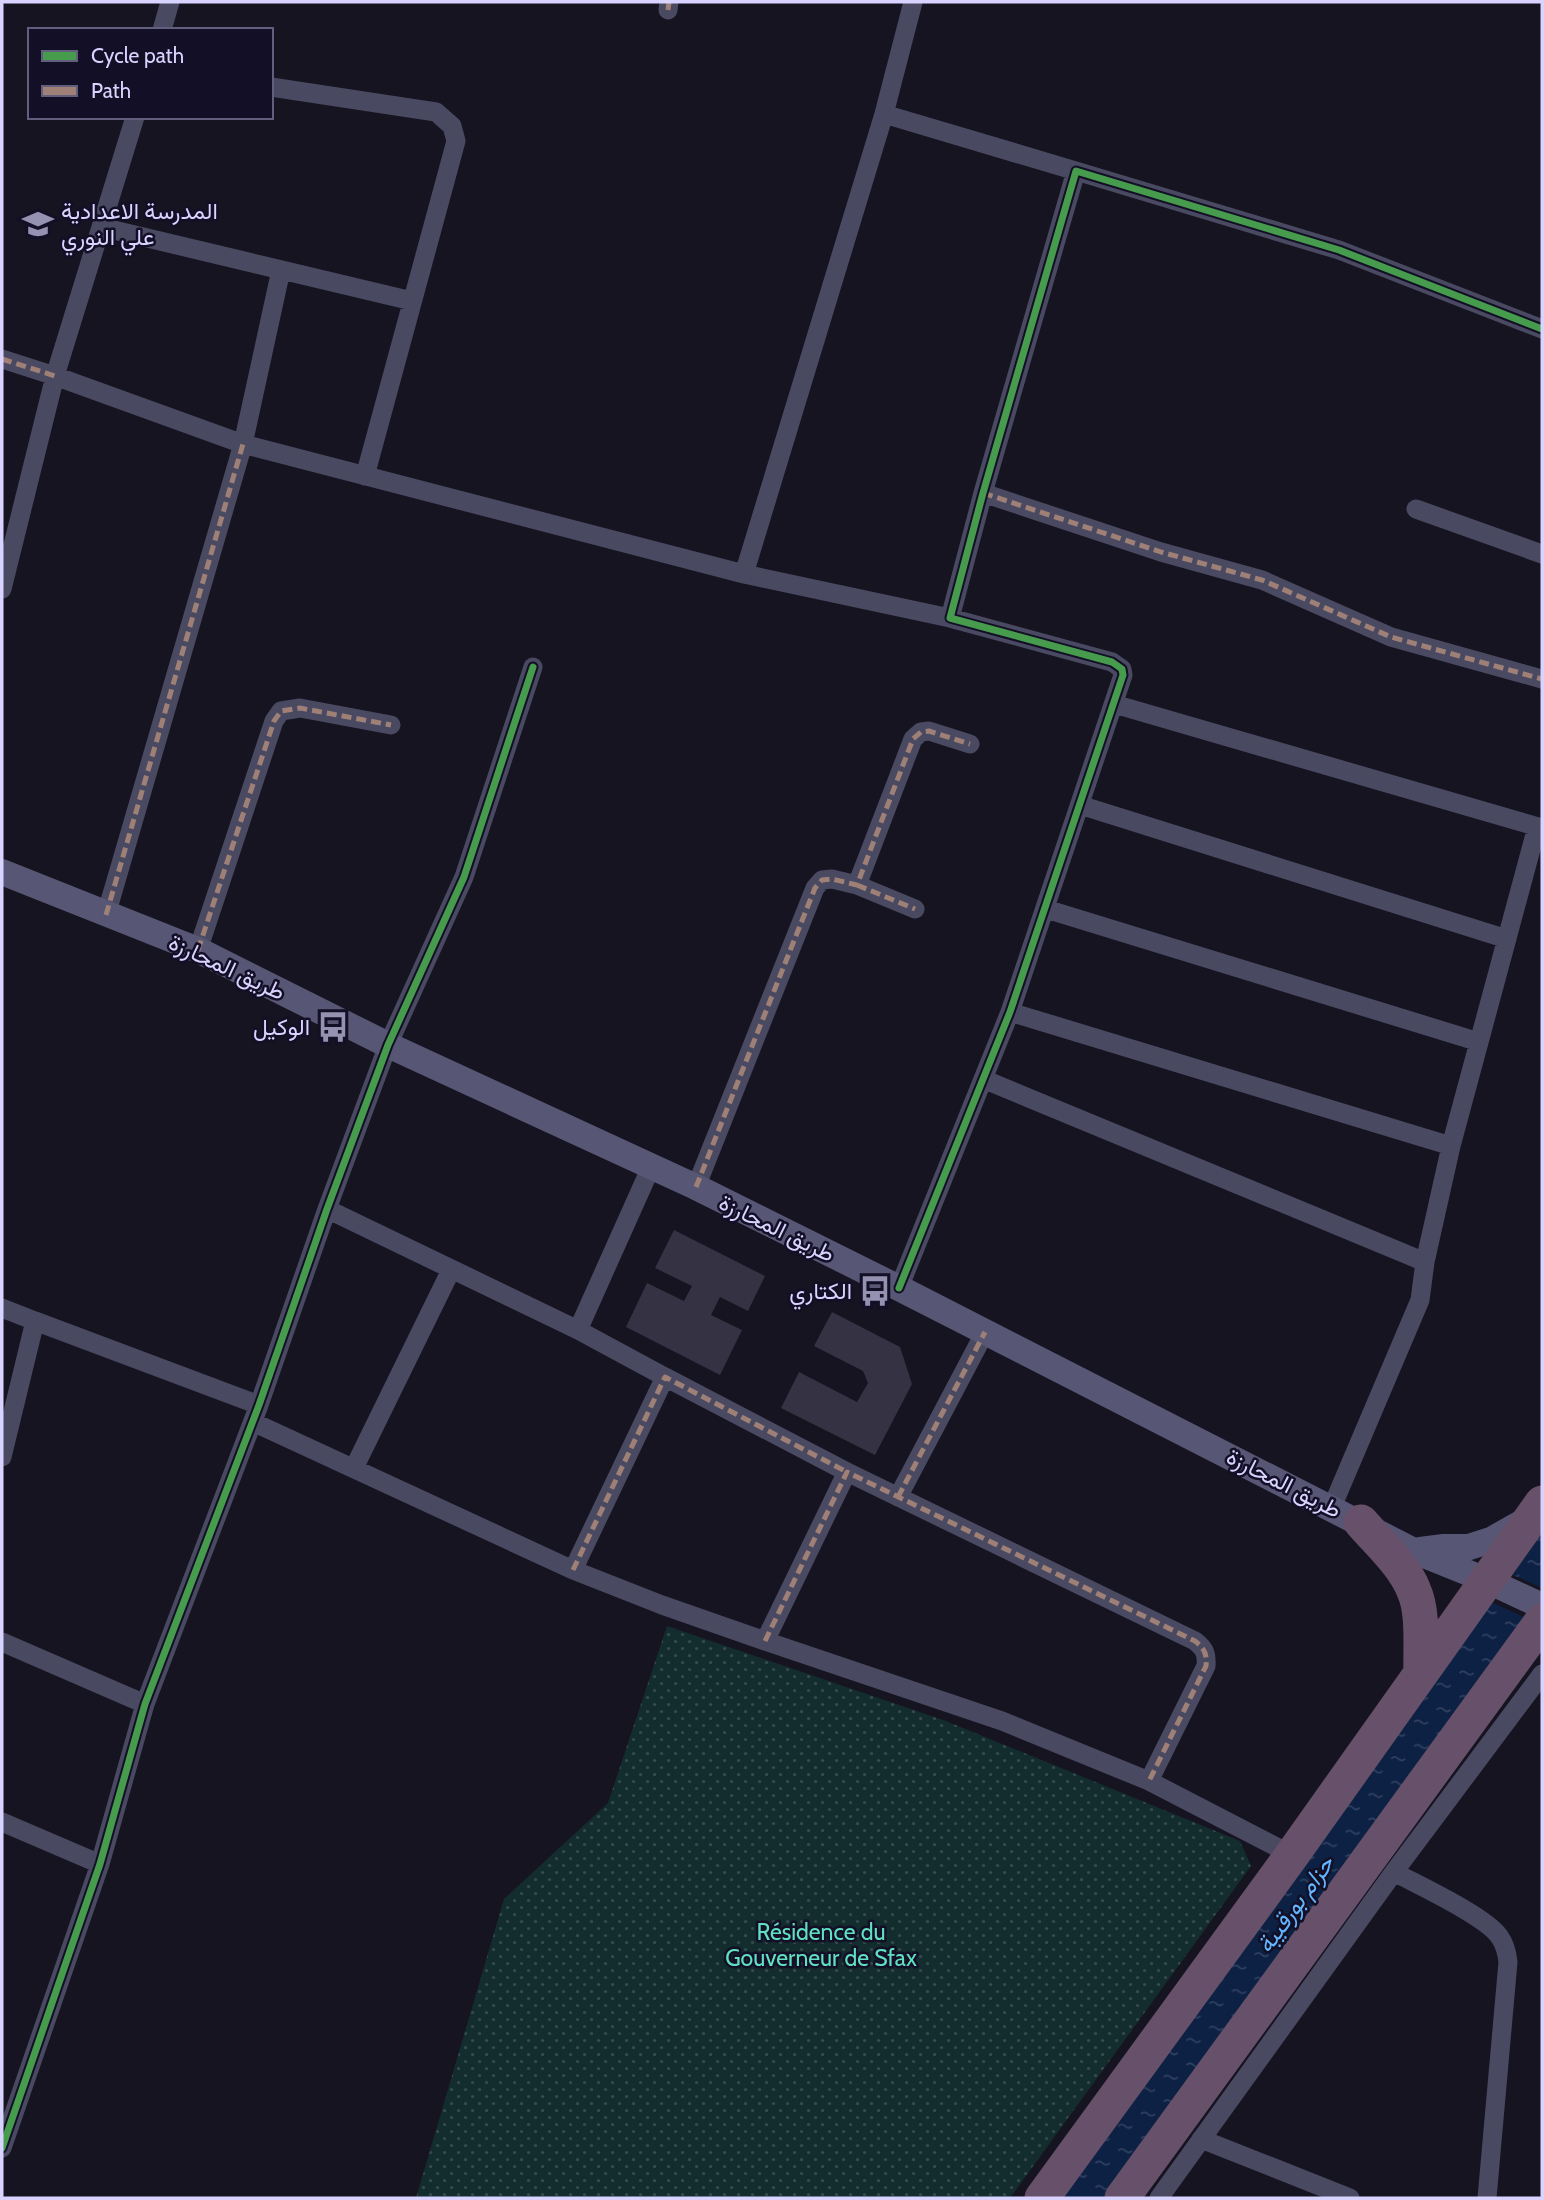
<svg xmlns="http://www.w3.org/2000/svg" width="1544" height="2200" font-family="Cabin,Vazirmatn,sans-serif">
<defs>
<pattern id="park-dots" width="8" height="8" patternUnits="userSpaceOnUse" patternTransform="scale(1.75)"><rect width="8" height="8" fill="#132c2d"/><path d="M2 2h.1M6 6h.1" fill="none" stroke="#354a4c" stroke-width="1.8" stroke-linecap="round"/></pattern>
<pattern id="water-ripples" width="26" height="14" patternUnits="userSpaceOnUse" patternTransform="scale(1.75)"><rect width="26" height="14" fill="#0d2144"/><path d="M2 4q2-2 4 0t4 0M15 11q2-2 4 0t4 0" fill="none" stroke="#304060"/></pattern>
</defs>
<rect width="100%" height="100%" fill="#161421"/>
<!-- park -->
<path fill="url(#park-dots)" d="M667,1626l279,95 294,120 11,25 -241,332h-594l88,-299 104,-96z"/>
<!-- water -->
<path fill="url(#water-ripples)" d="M1542,1527v61l-29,-13z
M1489,1601l37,17 -419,580h-52z"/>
<!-- building -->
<path fill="#343243" d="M674,1230l91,46 -17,35 -28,-14 -9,18 31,15 -22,45 -94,-48 21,-44 37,18 8,-15 -37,-18z
M832,1312l68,35 12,37 -37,71 -94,-47 18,-36 58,30 11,-19 -5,-12 -49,-25z"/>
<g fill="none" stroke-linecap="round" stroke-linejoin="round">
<!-- street -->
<path stroke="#4a4962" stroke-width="19" d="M913,2l-29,112 -140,460 206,44
M668,10l1,-8
M162,30l8,-28
M271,87l165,25 16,14 4,15 -91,335
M884,114l192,57
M101,227l311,74
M2,359l53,17 188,68 501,130
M983,493l178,59 101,28 129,57 151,42
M1416,509l126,45
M2,589l53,-213 80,-259
M1114,704l428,124
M1080,805l427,134
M857,885l58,24
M1046,909l433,133
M106,915l137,-471 38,-174
M198,950l76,-229 7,-10 19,-3 91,17
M1010,1012l441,134
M983,1079l442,183
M696,1187l119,-299 7,-8 10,-1 25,6 56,-146 8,-7 8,-1 41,13
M327,1209l251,121 87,47
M899,1288l111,-276 113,-337 -1,-6 -10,-7 -162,-44 33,-125 93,-322 263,79 203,79
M2,1308l33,13 -33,136
M35,1321l224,84
M578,1330l73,-163
M253,1422l320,148 89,35 103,36 237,80 147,60 143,74
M354,1468l97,-198
M898,1497l87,-165
M1332,1507l88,-207 5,-38 26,-116 86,-319
M573,1570l92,-193 182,95
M765,1641l82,-169 348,169c10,8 12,13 11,25l-57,115
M2,1642l143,62
M2,1822l98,42
M1394,1872c24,13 91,44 105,64 6,8 8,17 9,26l-21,236
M1201,2139l149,59
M2,2148l98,-284 45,-160 114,-299 68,-196 61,-164 76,-168 69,-210
M1159,2198l235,-326 148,-198"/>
<!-- secondary -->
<path stroke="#575674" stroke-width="26" d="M2,872l196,78 190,95 308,142 203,101 515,263 72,29 56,26
M1420,1550l24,-3h25l22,-7 37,-21"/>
<!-- highway -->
<path stroke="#67516a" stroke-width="35" d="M1361,1522c18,21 43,43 53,69 10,22 6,58 7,82
M1042,2198l250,-343 250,-352
M1122,2198l420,-577"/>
<!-- quiet -->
<path stroke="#9e8076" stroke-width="5" stroke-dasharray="10 5" stroke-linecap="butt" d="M668,10l1,-8
M2,359l53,17
M983,493l178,59 101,28 129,57 151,42
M857,885l58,24
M106,915l137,-471
M198,950l76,-229 7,-10 19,-3 91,17
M696,1187l119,-299 7,-8 10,-1 25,6 56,-146 8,-7 8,-1 41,13
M898,1497l87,-165
M573,1570l92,-193 182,95
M765,1641l82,-169 348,169c10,8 12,13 11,25l-57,115"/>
<defs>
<path id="cycleway" d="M899,1288l111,-276 113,-337 -1,-6 -10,-7 -162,-44 33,-125 93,-322 263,79 203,79
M2,2148l98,-284 45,-160 114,-299 68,-196 61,-164 76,-168 69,-210"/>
</defs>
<!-- cycleway casing -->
<use href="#cycleway" stroke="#130f26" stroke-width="11"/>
<!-- cycleway -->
<use href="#cycleway" stroke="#469c4c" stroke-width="7"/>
</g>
<!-- icons -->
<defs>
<symbol id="school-bare" viewBox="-9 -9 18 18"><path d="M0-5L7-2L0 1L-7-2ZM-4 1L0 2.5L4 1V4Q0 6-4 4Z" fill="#9591b1" stroke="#130f26" stroke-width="2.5" paint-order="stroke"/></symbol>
<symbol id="bus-bare" viewBox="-9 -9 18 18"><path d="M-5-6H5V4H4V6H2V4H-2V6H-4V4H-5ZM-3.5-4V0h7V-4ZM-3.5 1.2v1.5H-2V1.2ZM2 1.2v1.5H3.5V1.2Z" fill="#9591b1" stroke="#130f26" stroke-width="2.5" paint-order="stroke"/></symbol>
</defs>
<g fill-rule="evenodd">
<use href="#school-bare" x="16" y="202" width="44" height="44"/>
<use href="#bus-bare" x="311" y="1005" width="44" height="44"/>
<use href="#bus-bare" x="853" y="1269" width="44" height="44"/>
</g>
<g text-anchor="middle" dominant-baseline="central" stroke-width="5" stroke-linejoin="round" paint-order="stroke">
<!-- poi labels -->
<g font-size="23" fill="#d9d4ff" stroke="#130f26" text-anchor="end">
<text x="61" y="211" text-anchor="start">المدرسة الاعدادية<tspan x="61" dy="26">علي النوري</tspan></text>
<text x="310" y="1027">الوكيل</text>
<text x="852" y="1291">الكتاري</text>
</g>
<!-- street labels -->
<g font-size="23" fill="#d9d4ff" stroke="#130f26">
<text transform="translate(227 967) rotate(25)">طريق المحارزة</text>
<text transform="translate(777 1228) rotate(26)">طريق المحارزة</text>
<text transform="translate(1284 1483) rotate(27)">طريق المحارزة</text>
</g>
<!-- park labels -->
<g font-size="23" fill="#5fe0c0" stroke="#130f26">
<text x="821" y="1932">Résidence du<tspan x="821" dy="26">Gouverneur de Sfax</tspan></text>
</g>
<!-- water labels -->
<g font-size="24" font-style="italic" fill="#62b6ff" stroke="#130f26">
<text transform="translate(1295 1904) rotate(-54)">حزام بورقيبة</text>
</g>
</g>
<!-- border -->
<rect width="1544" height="2200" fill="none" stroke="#d9d4ff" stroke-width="7"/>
<!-- legend -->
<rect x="28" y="28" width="245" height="91" fill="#130f26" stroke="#625e7d" stroke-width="2"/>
<rect x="42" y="51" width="35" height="10" fill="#469c4c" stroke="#625e7d" stroke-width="2"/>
<text x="91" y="63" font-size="21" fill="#d9d4ff">Cycle path</text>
<rect x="42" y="86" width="35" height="10" fill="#9e8076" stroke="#625e7d" stroke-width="2"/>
<text x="91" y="98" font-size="21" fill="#d9d4ff">Path</text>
</svg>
